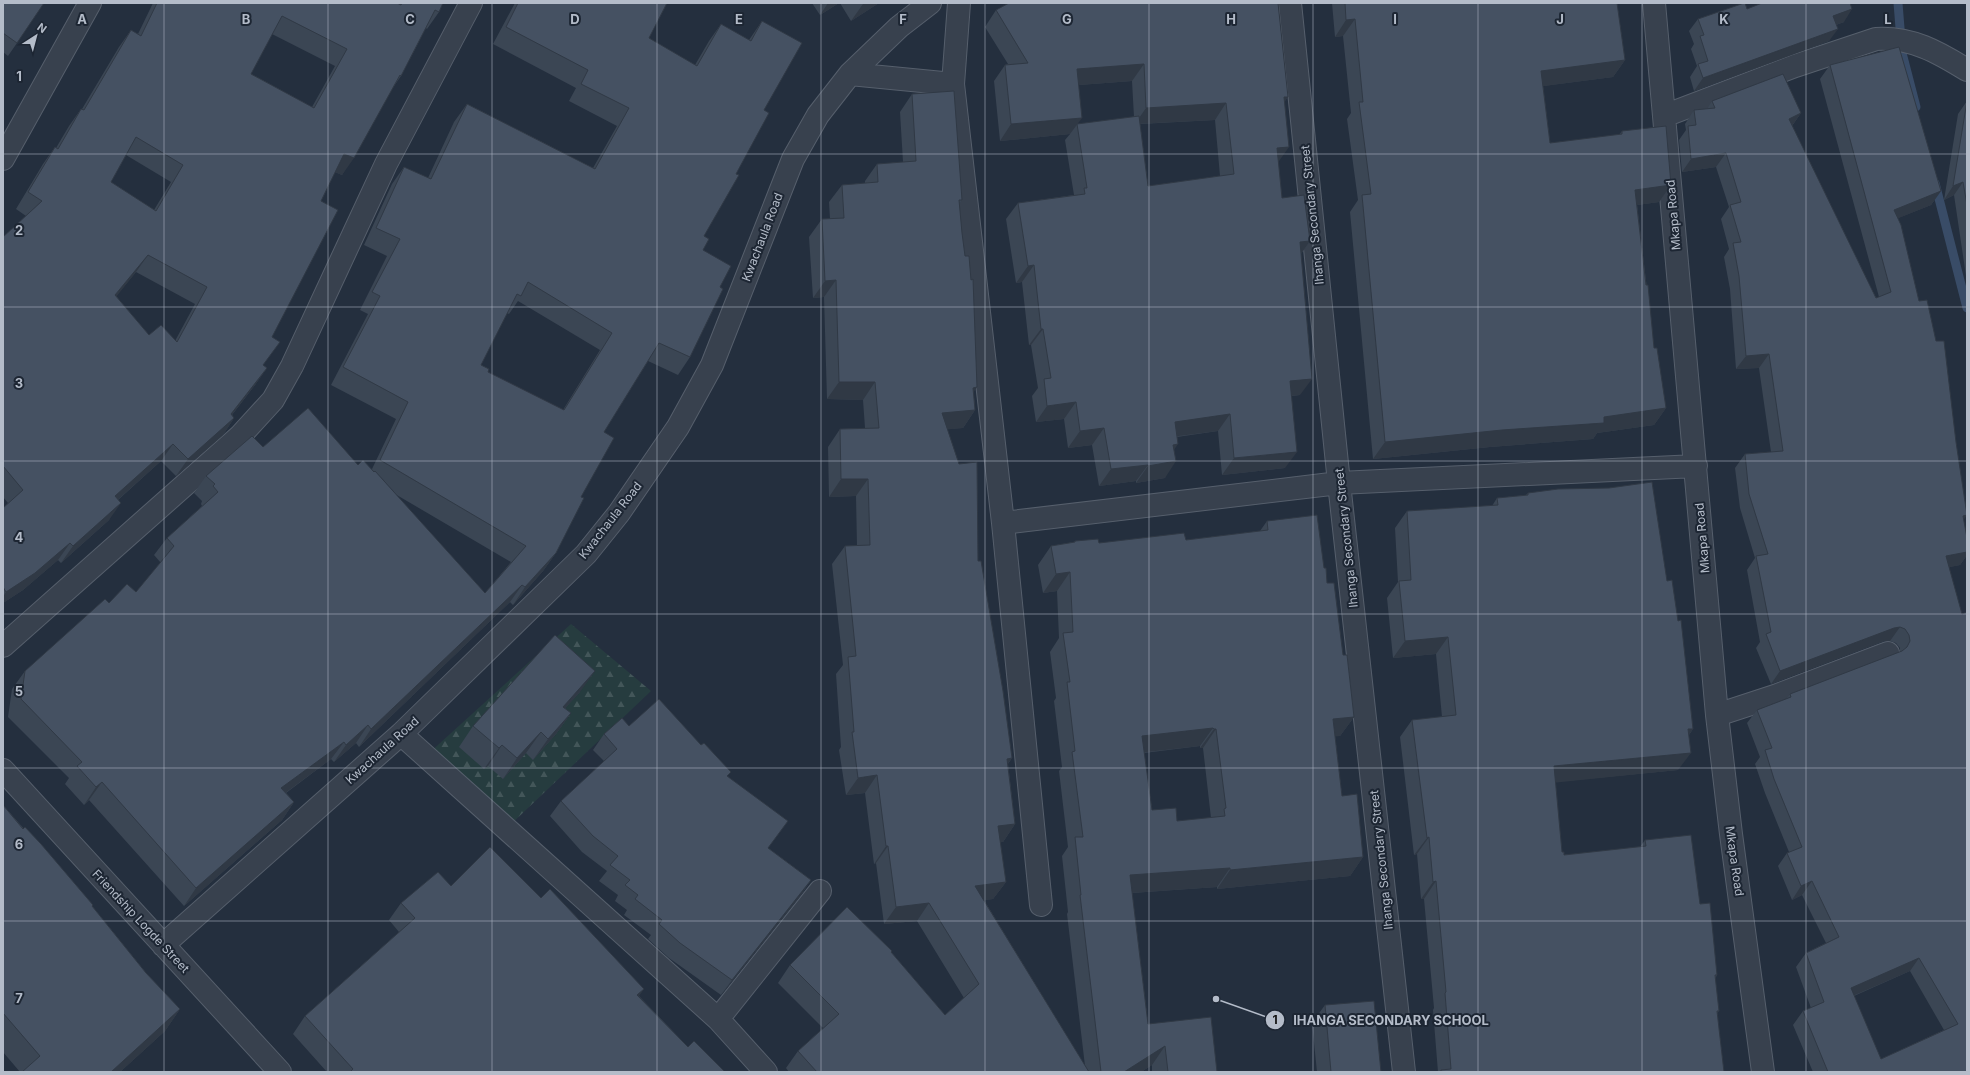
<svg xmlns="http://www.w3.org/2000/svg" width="1970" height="1075" font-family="Inter,sans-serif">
<defs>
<pattern id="forest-firs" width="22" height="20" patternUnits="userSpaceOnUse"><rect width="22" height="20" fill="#263c3f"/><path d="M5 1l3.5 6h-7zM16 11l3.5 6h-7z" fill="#435659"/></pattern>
</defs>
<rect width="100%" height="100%" fill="#242f3e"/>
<!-- forest -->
<path fill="url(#forest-firs)" d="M571,624l80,67 -143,136 -80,-73z"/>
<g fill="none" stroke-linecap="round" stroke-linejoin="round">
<!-- stream -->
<path stroke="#394c67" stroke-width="9" d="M1898,3l4,50 14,54
M1935,183l32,125"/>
<defs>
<path id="minor" d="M959,3l-6,81 50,439 38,382
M1290,3l49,480 65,589
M1654,3l63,712 14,119 32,238
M850,74l103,10
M1664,116l131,-50 81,-27c36,-2 62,13 91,31
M3,159l87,-156
M1003,523l336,-40 357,-17
M3,646l237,-210 33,-36 19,-34 94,-202 85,-161
M1717,715l58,-19 113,-43
M401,734l317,285 48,53
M3,770l277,302
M163,945l238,-211 185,-180 33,-41 59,-86 34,-62 81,-206 25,-44 32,-41 49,-47 31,-24
M718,1019l102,-128"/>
</defs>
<!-- minor casing -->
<use href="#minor" stroke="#565f6c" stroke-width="24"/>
<!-- minor -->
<use href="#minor" stroke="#38414e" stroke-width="22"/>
</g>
<!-- wall -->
<path fill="#3b4654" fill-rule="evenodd" d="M3,3l14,40 -9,13 -5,-4z
M153,3h290l-4,9 -12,17 -1,-1 -25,48 -9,13 -50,86 -7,-3 -14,29 -49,136 -9,28 4,3 -12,17 -23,30 2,3 -11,17 -47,41 -15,-15 -43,39 -9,20 -48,43 -3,-3 -35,30 -20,13v-95l5,-5 -5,-6v-260l23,-21 -10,-7 27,-45 12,-17 1,1 13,-22 12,-17h1l37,-62 12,-17 7,4zM272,34l63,32 -23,41 -61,-33zM126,155l45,27 -17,28 -43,-28zM136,272l59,32 -20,37 -26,-6 -33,-39z
M515,3h152l-18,35 46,27 14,-24 12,-17 28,16 13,-19 2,89 -28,64 -32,62 -1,14 17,37 -30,70 -12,18 -30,-14 -44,71 -23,65 -25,56 -13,18 -30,34 -3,-3 -151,145 -3,-4 -22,19 -3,-3 -45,34 8,9 -12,18 -98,86 -95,-106 -5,5 -19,-21 4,-6 -61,-61 4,-28 13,-18 84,-68 27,-11 25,-29 -7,-8 13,-17 35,-32 -1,-2 1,-3 -8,-8 12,-17 57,-29 95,18 14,4 24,-50 -65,-34 37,-71 -8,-4 27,-54 -23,-11 28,-61 12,-17 24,11 26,-56 13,-18 126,64 24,-42 -48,-25 7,-13 -83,-44zM518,301l82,49 -37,60 -75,-38 -7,-7 26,-52 2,1zM395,494l116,68 -26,31z
M812,3h27l-19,12z
M840,3h39l-28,18z
M1332,3h285l8,57 -12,17 -70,9 7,57 69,-8 3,-4 49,54 -12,17 -22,3 17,143 12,60 -12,17 -57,8 -4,6 -103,8 -117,12 -23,-247 8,-12 -11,-81 4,-6 -8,-77 -8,1z
M1747,9l97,13 -8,3 -7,16 -135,50 -4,-14 7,-11 -6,-17 3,-5 -5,-13 9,-12z
M996,10l292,87 -4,5 -6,60 4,36 28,43 -9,13 -1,141 -8,1 -7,72 -63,7 -4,-44 -41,6 -3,13 -9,28 -29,5v-2l-37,5 -7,-41 -24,3 -4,-29 -28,3 -4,-26 6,-8 -7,-43h-2l-7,-63 -6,1 -10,-64 12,-16 56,-8 -9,-55 5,-6 -70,7 -6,-60 11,-16 3,-1 -23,-37zM1132,81l2,36 -56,7 1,-39zM1215,120l5,56 -72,10 -8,-62z
M1830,65l111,126 -10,14 -33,13 69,320v17l-7,10 -11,2 18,505h-154l-20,-47 10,-14 8,-3 -15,-41 10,-14 20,-10 -24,-48 -10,5 -14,-34 9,-13 2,-1 -24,-59 -10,-29 5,-7 -13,-34 10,-13 29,-11 4,-5 110,-42v-4l-4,-5 -6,-2h-6l-113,43 -15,-36 4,-6 -13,-72 8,-12 -15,-50 -5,-40 10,-14 26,-2 -12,-84 -23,1 -6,-80 -6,-32 5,-8 -8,-30 8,-12 -13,-40 -34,5 -3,-32 7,-10 -1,-6 9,-14 13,-1 5,-8 89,12 -9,13 84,172 3,-1 -59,-218zM1910,971l34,59 -63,29 -27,-63z
M912,94l50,106 -3,4 16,206 -12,18 -16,1 31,132 34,197 -4,6 7,60 -12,18h-3l6,40 -13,17 -9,1 101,166 -18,-152 1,-2 -6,-56 6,-9 -9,-76 3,-4 -8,-66 2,-3 -6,-46 9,-14 -2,-47 -14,2 -5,-28 13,-19 23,-4 1,-1 24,2 87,-3 74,-9 7,-10 57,47 19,87 11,62 -14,19h-5l7,60 21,61 -13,19 -133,13v-2l-85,6 16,131 69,48h-65v-7l-11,7h-352l-3,-4 12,-17 25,-23 -45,-45 12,-18 102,-14 -1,1 54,63 19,-17 -47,-77 -33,3 -8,-61 -2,1 -9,-71 -19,2 -7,-45 2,-3 -5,-73 7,-9 -11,-101 13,-18h12l-1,-50 -27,1 -1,-50 12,-18 25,-1 -2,-28 -36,-1 -3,-102 -11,1 -4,-61 13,-18h8l-1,-17 13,-17 23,-2v-2l12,-17 26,-2 -3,-50zM1200,746v2h3l8,70 -34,3 -25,-11 -8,-57z
M1967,101v175h-1l-12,-81 -10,5 14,-86z
M1528,493l139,88 26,148 -4,6 -11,35 -123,12 7,70 2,3 76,-8 5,-7 55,64 17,71 -2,4 4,32 -2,2 7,59h-286l-5,-62 1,-2 -10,-109h-3l-4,-45 -3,1 -14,-118 12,-17 30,-3 -6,-63 -43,4 -6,-60 11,-16 -3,-54 12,-17 85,-5 5,-8 29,-3z
M580,692l-15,16 6,5 -15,21 -23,26 -7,-7 -23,26 -15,-13 -4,3 -25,-22 14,-21z
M629,726l99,50 40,72 43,32 -10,15 -80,100 -52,-37 -21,-19 3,-4 -27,-20 3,-5 -12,-9 3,-6 -19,-14 8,-10 -25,-19 -32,-36 11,-15 43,-40 -11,-11 11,-16z
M3,805l89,101 54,67 34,36 -15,22 -45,41h-100l-17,-20z
M451,886l188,110 49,51 37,25h-398l-34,-38 12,-18 94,-84 -10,-12 12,-17z
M1325,1005l56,67h-64l-5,-49z"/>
<!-- shaded-wall -->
<path fill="#303945" d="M828,3h11l-19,12z
M865,3h14l-28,18 12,-17z
M1852,9l-8,13 -20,7 9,-13z
M1355,19l-12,17 -8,1 11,-17z
M1838,29l-9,12 -135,50 9,-13z
M1625,60l-12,17 -84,11 12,-17z
M1144,64l-12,17 -66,5 11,-17z
M1284,97h4l-12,16z
M1226,103l-11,17 -80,4 11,-16z
M1801,113l-10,14 -2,-8z
M1082,118l-12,16 -70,7 11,-17z
M1289,147l-12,17v-16z
M1726,153l-10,14 -34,5 9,-13z
M344,154l10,4 -12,17 -10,-4z
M1963,182l-9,13 -10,5 9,-14z
M1671,185l-12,17 -36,5 12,-17z
M1941,191l-10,14 -47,19 10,-14z
M1310,241l-12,17 2,-16z
M148,255l-12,17 -32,40 11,-17z
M1034,265l-12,17 -6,1 12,-17z
M836,280l-12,17 -11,1 12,-17z
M1041,329h2l-12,16h-2z
M1769,354l-10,14 -23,1 10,-13z
M267,368l-12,17 -35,45 14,-12 -11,17 -47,41 12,-17 43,-45z
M1312,379l-12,16 -21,2 11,-16z
M839,382h36l-12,18 -36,-1z
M977,387l-12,18 8,-17z
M1076,402l-12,17 -28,3 11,-16z
M1666,408l-12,17 -57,8 -4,6 -103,8 -117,12 12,-17 219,-25z
M975,410l-12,18 -33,3 12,-18z
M1230,414l-12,17 -55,7 12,-16z
M1104,428l-12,17 -24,3 12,-17z
M173,444l-12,17 -58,52 12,-17z
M1178,444l-11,16 6,-15z
M1297,452l-12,16 -63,7 12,-17z
M1176,461l-11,17 -29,5 12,-17z
M1148,465l-12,16 -37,5 12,-17z
M841,479h27l-12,17 -27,1z
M121,503l-12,17 -48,43 12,-17z
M1967,515l-10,14 6,-13z
M70,543l-12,17 -35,30 -20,13v-6l3,-5z
M1967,552v3l-7,10 -24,5 10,-14z
M556,553l-13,18 -30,34 12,-18z
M1070,572l-13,19 -14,2 13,-19z
M522,585l-12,17 -151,145 12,-18z
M1900,627l-10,14h-6l-113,43 9,-13 114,-43z
M1448,637l-12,17 -43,4 12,-17z
M595,671l-15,21 -32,35 15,-20z
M571,713l-15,21 -23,26 15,-21z
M1354,717l-14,19 -20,2 13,-19z
M368,725l-12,18 -22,19 12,-17z
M1213,728l-13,18 -71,8 13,-18z
M1214,729h2l-13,19h-3z
M1688,729h5l-12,17z
M541,732l-15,21 -23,26 14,-21z
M344,742l-13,17 -62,46 12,-17z
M502,745l-14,21 -4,3 15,-21z
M1691,753l-13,17 -136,14 12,-18z
M1012,758l-13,18 8,-17z
M877,775l-12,18 -19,2 12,-17z
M102,782l-13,18 -5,5 12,-18z
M294,802l-12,18 -98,86 12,-18z
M1015,824l-12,18 -17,2 12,-18z
M1429,837l-12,17 -3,1 13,-17z
M886,846h2l-12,17 -2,1z
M1363,857l-13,19 -133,13 13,-19z
M1230,868l-13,19 -101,7 14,-19z
M811,880l-10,15 -80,100 11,-15z
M1436,881l-12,18h-3l12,-17z
M1812,881l-10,14 -10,5 9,-14z
M1006,882l-13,17 -30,4 12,-17z
M929,903l-12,18 -33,3 12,-17z
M1919,958l-9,13 -69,30 10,-13z
M644,989l-12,17 5,-11z
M180,1009l-15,22 -45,41h-9z
M1165,1046l-13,19 -11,7h-17z"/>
<!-- building -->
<path fill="#455162" stroke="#303945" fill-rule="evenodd" d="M3,3h41l-27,40 -14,-10z
M157,3h240l4,2 1,-2h41l-4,9 -4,-2 -34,66 -1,-1 -46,83 -10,-4 -23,47 17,9 -66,127 8,5 -17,23 4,3 -36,46 3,4 -46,41 -15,-15 -58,52 6,7 -48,43 -3,-3 -35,30 -29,19 -3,-5v-79l20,-18 -20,-24v-229l39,-36 -14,-9 27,-45 3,2 23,-40 3,1 47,-80 10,6zM282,16l65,33 -33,59 -63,-34zM136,137l47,28 -27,46 -45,-29zM148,255l59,32 -30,55 -16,-17 -12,10 -34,-40z
M518,3h149l-18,35 48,28 24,-42 30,17 11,-20 40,22 -38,67 5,3 -33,61 3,1 -35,61 5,3 -6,11 28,16 -11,21 3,2 -33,68 -31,-14 -55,89 10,6 -33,59 3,1 -28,55 -31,34 -3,-2 -151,144 -3,-4 -22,20 -2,-3 -63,46 13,14 -98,86 -94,-106 -6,5 -19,-21 5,-4 -61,-63 4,-28 80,-72 4,4 18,-19 9,8 38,-46 -7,-8 51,-46 -5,-6 2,-2 -9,-8 46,-40 11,11 45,-39 50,57 5,-5 11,12 1,-1 110,122 41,-47 -146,-86 28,-58 -65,-35 37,-71 -8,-4 28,-53 -24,-11 28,-61 27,12 36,-75 128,65 34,-61 -48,-24 7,-14 -82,-43zM528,282l84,51 -48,77 -76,-38 1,-3 -8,-4 36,-71 4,2z
M1009,3h269l10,94h-4l5,50 -12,1 5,50 22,-3 6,46 -10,1 12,137 -22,2 7,71 -63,6 -4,-44 -55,8 3,22 -5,1 3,16 -28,5v-1l-37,4 -7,-41 -24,3 -4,-29 -29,4 -3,-27 7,-1 -8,-49h-2l-7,-64 -6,1 -10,-63 67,-9 -1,-6h3l-10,-64 62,-8 9,70 86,-12 -8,-71 -80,5 -2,-44 -67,5 5,49 -71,6 -6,-59 23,-2 -32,-53z
M1345,3h272l8,57 -84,11 9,72 72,-9v-3l44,-5 5,59 -36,5 11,95h2l6,63h3l9,60 -62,9v6l-102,7 -117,12 -23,-247 9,-1 -12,-92h4l-8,-83 -9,1z
M1744,3h1l2,6 15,-6h88l2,6 -19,7 5,13 -135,49 -5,-14 10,-3 -8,-25 4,-1 -6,-16z
M1899,47l42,144 -47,19 7,15 18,76 8,-1 9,41h8l12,101 11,73 -4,1 4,22v14l-21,4 16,58 5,-2v460h-139l-25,-61 21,-9 -18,-49 33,-16 -27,-56 -11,5 -14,-33 15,-6 -28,-68 -9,-29 7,-2 -15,-38 34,-13 -1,-3 112,-43 5,-4 3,-6 -1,-6 -4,-6 -5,-2 -6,1 -114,43 -14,-37 5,-2 -15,-76 12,-2 -19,-60 -4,-40 38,-3 -14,-97 -23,2 -7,-80 -6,-33 8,-1 -11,-37 11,-3 -15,-49 -35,6 -3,-33 8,-1 -2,-15 21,-2 -3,-7 71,-27 18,39 -12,6 87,179 15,-6 -61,-227zM1919,958l39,66 -77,35 -30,-71z
M954,91l8,109h-3l3,33 3,23h4l2,24 2,-1 4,108 -4,1 2,22 -33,3 17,51 18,-2 1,99h3l22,130 9,67 -5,1 8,65 -17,2 8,56 -31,4 114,186h-272l-19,-21 41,-37 -49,-49 57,-58 45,44 -1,1 54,63 34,-31 -50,-81 -33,4 -8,-61h-2l-9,-71 -19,3 -6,-46h2l-6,-75 8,-1 -11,-110 25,-1 -2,-66h-27l-1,-50 39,-1 -4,-46h-36l-3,-102 -11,1 -3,-62 22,-1 -2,-33 36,-3 -1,-18 39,-3 -4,-67z
M1967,101v104l-4,-23 -10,4z
M1652,482l15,99 5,-1 6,41 3,-1 12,109h-5l3,24 -137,13 8,86h2v3l82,-9 -1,-6 46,-5 9,69 10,-1 7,72h-2l4,36h-2l7,61h-283v-2l10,-1 -6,-76 1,-1 -10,-111 -3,1 -4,-45 -2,1 -15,-118 44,-5 -8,-78 -43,4 -6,-60 12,-1 -4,-69 91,-6 -1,-7 31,-3v-2l30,-4 51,-1z
M1317,515l7,53h2l1,15h7l9,72h4l7,62 -21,2 9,77 15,-2 6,63 -133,13v-2l-100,7 18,149 63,-7 6,55h-49l-3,-26 -41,26h-23l-21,-177h1l-6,-58h8l-11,-85 3,-1 -8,-69h3l-7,-49 10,-1 -3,-60 -14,2 -5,-28 24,-4v-1l23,-2 1,4 85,-10 2,7 82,-10 -1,-9zM1213,728l1,1h2l10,79 -2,1 1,7 -48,5 -1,-13 -24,2 -10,-74z
M555,635l40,36 -32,36 8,6 -23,26 -7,-7 -24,26 -15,-13 -3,3 -26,-22z
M659,699l42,46 3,-2 27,29 -4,4 61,45 -20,27 43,32 -79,100 -52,-37 -21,-19 3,-4 -27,-21 3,-4 -13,-10 5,-5 -20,-15 8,-9 -25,-20 -32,-35 56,-52 -13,-15 18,-16 7,8z
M3,805l20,24 2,-2 16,17 52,61 -1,1 54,67 34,36 -69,63h-89l18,-16 -37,-43z
M490,847l51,51 9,-9 94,100 -7,6 51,52 6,-6 31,31h-373l-1,-1 2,-2 -48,-53 110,-98 -14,-15 37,-31 13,14z
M1374,1001l7,71h-50l-6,-67z"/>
<!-- grid -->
<path fill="none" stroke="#b4bcc9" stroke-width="1" stroke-opacity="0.55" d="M164,3v1069M328,3v1069M492,3v1069M657,3v1069M821,3v1069M985,3v1069M1149,3v1069M1313,3v1069M1478,3v1069M1642,3v1069M1806,3v1069M3,154h1964M3,307h1964M3,461h1964M3,614h1964M3,768h1964M3,921h1964"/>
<g text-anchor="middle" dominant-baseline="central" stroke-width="4" stroke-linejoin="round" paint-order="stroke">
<!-- street labels -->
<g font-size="12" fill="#b4bcc9" stroke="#1d2633">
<text transform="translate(1312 215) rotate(-96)">Ihanga Secondary Street</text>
<text transform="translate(1673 215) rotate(-95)">Mkapa Road</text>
<text transform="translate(762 237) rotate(-69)">Kwachaula Road</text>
<text transform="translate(610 520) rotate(-52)">Kwachaula Road</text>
<text transform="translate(1346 538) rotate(-96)">Ihanga Secondary Street</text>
<text transform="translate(1702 538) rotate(-95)">Mkapa Road</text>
<text transform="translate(382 750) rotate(-42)">Kwachaula Road</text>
<text transform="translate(1381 860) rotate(-96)">Ihanga Secondary Street</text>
<text transform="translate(1735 861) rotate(82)">Mkapa Road</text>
<text transform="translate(141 921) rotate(47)">Friendship Logde Street</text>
</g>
</g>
<g font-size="13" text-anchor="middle" font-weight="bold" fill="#b4bcc9" stroke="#1d2633" stroke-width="4" stroke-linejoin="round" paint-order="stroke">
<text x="82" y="24">A</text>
<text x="246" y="24">B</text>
<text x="410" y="24">C</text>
<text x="575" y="24">D</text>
<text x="739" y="24">E</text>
<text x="903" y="24">F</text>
<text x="1067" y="24">G</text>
<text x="1231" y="24">H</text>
<text x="1395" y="24">I</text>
<text x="1560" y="24">J</text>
<text x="1724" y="24">K</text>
<text x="1888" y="24">L</text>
<text x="19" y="81">1</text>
<text x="19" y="235">2</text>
<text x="19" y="388">3</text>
<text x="19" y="542">4</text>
<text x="19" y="696">5</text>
<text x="19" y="849">6</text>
<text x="19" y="1003">7</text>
</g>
<!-- callouts -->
<path fill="none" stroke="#b4bcc9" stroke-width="1.5" d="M1216 999L1275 1020"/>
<g fill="#b4bcc9" stroke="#1d2633" stroke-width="1.5">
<circle cx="1216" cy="999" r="4"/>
<circle cx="1275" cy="1020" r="10"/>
</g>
<g font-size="12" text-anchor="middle" font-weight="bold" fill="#111">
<text x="1275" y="1024">1</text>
</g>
<g font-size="13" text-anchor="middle" font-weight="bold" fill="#b4bcc9" stroke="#1d2633" stroke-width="4" stroke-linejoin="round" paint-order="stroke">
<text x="1391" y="1025">IHANGA SECONDARY SCHOOL</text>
</g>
<!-- border -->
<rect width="1970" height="1075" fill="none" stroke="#b4bcc9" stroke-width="8"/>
<!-- north arrow -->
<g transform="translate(36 36) rotate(36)" stroke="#1d2633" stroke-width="3" paint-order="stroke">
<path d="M0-3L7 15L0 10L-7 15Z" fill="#b4bcc9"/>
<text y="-6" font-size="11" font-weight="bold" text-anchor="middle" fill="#b4bcc9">N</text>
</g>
</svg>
